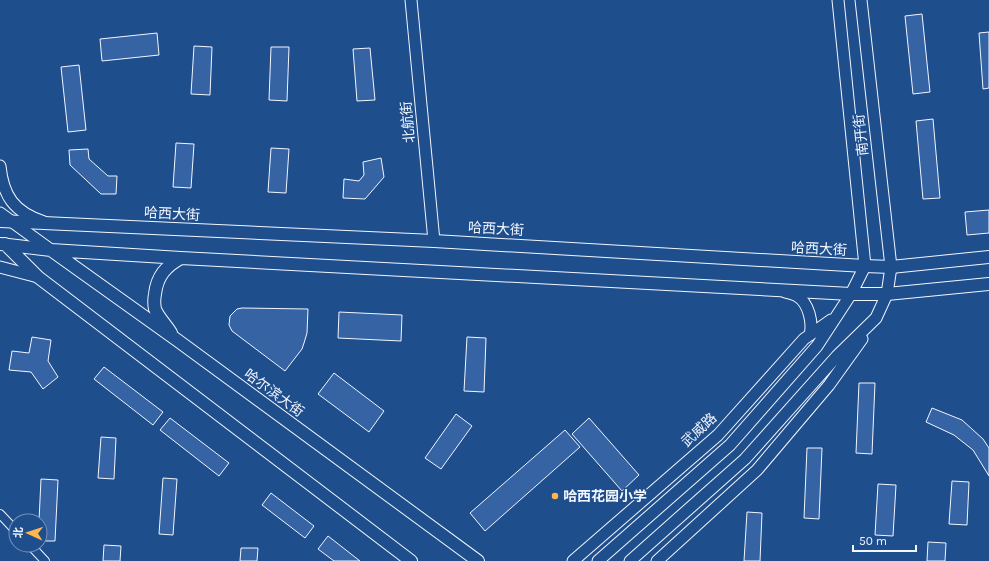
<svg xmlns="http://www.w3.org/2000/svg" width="989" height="561" font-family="Karla,'Noto Sans SC',sans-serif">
<rect width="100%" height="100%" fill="#1f4e8c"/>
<!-- building -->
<path fill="#3563a3" stroke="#f2f6ff" d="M922,14l8,78 -17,2 -8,-78z
M989,32v56l-6,1 -4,-56z
M157,33l2,22 -57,6 -2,-22z
M194,46l18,1 -2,48 -19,-1z
M271,47h18l-2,54 -18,-1z
M370,48l5,52 -18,1 -4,-52z
M79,65l7,65 -18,2 -7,-65z
M933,119l7,79 -17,1 -7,-78z
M176,143l18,1 -3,44 -18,-1z
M271,148l18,1 -3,44 -18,-1z
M88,149l1,10 19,17h9l-1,18h-15l-31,-29 -1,-15z
M381,158l3,19 -19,22 -22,-1 1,-19 15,2 5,-6 -1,-13z
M989,210v23l-22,2 -2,-23z
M242,308l66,1 -1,24 -3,10 -2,6 -17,22 -53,-40 -3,-6 1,-9 7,-7z
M339,312l63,3 -1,26 -63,-3z
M32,337l19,3 -3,21 10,16 -15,12 -12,-17 -22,-2 3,-19 17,2z
M467,337l19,1 -2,54 -20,-1z
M104,367l59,45 -10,13 -59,-46z
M334,373l50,38 -15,21 -51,-38z
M859,383h16l-3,71 -16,-1z
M932,408l30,12 21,19 6,9v28l-16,-26 -19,-15 -28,-13z
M456,414l16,12 -31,43 -16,-11z
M170,418l59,45 -10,13 -59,-46z
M589,418l50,57 -17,16 -50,-57z
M565,430l15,17 -95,84 -15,-18z
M101,437l15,1 -2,41 -16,-1z
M807,448h15l-3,71 -15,-1z
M163,478l14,1 -4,56 -14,-1z
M41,479l17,1 -3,61h-15v-20h-1z
M952,481l17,1 -2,43 -18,-1z
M878,484l18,1 -3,51 -18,-1z
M271,493l43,33 -9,12 -43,-33z
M747,512l15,1 -2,48h-16z
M328,536l32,25h-26l-16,-12z
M928,542l18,1 -1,18h-18z
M104,545l17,1 -1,15h-17z
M241,548h17l-1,13h-17z"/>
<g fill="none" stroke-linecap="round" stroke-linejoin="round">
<defs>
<path id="street" d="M0,514l16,17
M30,545l15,16"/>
<path id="secondary" d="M411,0l23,241
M0,166c3,30 14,46 44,56
M0,213l51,37
M0,267l38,10
M785,292c4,1 9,2 12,4 12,7 16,27 13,39
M573,561l145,-126 86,-96 27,-19
M598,561l132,-116 87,-99 34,-52 14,-28 -27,-266
M630,561l115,-102 92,-103 39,-38 11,-24 4,-27 -30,-267
M657,561l100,-91 72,-85 33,-46"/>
<path id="primary" d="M0,221l434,20 431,25 26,1 98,-10
M0,244l51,6 130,8 670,36h36l102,-10
M5,244l33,33 373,284
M51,250l126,90 301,221
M171,333c-4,-7 -13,-16 -16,-24 -1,-5 -1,-10 0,-15 2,-18 11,-28 26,-36"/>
</defs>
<!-- street casing -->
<use href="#street" stroke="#f2f6ff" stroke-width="10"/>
<!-- secondary casing -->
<use href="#secondary" stroke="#f2f6ff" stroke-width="13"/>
<!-- primary casing -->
<use href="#primary" stroke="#f2f6ff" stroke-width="14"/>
<!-- street -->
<use href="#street" stroke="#1f4e8c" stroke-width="8"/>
<!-- secondary -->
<use href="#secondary" stroke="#1f4e8c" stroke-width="11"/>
<!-- primary -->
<use href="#primary" stroke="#1f4e8c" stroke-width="12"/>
</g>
<!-- markers -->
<circle fill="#ffb74d" stroke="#1f4e8c" stroke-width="1.5" cx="555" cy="496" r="4"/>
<g text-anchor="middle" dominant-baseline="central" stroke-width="3" stroke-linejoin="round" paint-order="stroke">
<!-- street labels -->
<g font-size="14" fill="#f2f6ff" stroke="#1f4e8c">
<text transform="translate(408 122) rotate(-95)">北航街</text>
<text transform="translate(861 135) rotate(-96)">南开街</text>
<text transform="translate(172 214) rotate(3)">哈西大街</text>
<text transform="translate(496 229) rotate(3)">哈西大街</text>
<text transform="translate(819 249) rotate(3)">哈西大街</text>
<text transform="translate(274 393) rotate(36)">哈尔滨大街</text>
<text transform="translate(699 430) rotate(-43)">武威路</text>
</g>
<!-- poi labels -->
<g font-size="14" font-weight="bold" fill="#f2f6ff" stroke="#1f4e8c" text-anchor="start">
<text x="563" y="496">哈西花园小学</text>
</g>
</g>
<!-- north arrow -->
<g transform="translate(28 533) rotate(273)"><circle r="19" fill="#1f4e8c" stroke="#7391ba"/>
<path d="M0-3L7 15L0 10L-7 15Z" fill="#ffb74d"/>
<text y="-6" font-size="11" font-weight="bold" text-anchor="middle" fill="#f2f6ff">北</text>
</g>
<!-- scale -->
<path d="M853 545v6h63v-6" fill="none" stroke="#f2f6ff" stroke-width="2"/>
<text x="859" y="545" font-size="12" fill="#f2f6ff" stroke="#1f4e8c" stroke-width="3" paint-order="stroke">50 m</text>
</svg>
